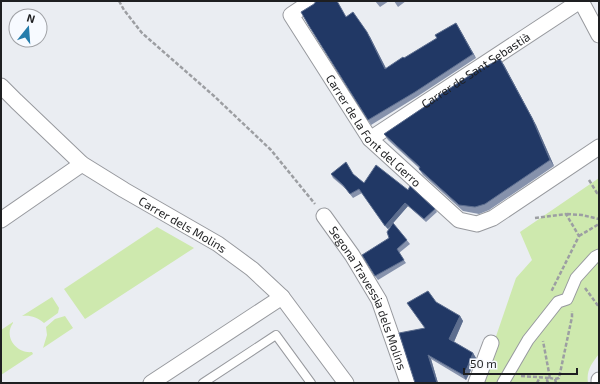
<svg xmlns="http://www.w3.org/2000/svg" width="600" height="384" font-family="'Exo 2',sans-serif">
<rect width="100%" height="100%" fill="#eaedf2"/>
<!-- green -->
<path fill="#cee9ae" d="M599,178v176c-7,9 -13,16 -11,29h-108l36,-105 16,-18 -12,-28z
M157,227l37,21 -109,71 -21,-30z
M52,297l7,11 -1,5 -14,10c-7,-6 -14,-8 -22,-7z
M65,316l8,12 -30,20 4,-13 -1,-8 9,-8z
M13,322v1c-10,14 4,31 19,29l1,2 -32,21v-45z"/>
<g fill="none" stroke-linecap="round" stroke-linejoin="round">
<defs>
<path id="service" d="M203,383l73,-48 35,48"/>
<path id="pedestrian" d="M503,383l25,-43 30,-38 9,-3 9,-21 19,-21 4,-2"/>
<g id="minor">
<path id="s1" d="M312,1l-21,14 79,124 89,81 18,4 16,-6 106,-71"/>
<path d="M581,1l18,34"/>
<path id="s2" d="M1,86l15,15 66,63 42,26 94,54 34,25 30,28 64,86"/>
<path id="s3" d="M370,139l210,-138"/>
<path id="s4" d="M324,216l28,39 27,45 29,83"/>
<path d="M1,220l81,-56"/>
<path d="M599,380v1"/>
<path d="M151,383l131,-86"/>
<path d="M476,383l15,-40"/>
</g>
</defs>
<!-- service casing -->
<use href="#service" stroke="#97999e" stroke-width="10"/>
<!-- pedestrian casing -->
<use href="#pedestrian" stroke="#97999e" stroke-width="13"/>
<!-- minor casing -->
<use href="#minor" stroke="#97999e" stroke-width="17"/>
<!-- path -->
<path stroke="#9c9ea2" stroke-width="2.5" stroke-dasharray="4 2" stroke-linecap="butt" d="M119,1l5,9 18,23 72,63 57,54 44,54
M589,180l8,13h2
M567,214l15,1 17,4
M535,218l31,-4 13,22 -28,56
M579,236l20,-12
M585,288l14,19
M521,376l29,2 -7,-37
M555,379l1,4
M537,383l3,-6
M548,383l-1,-3 3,-2 5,1 4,-1 13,-61v-6"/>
<!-- service -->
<use href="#service" stroke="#fff" stroke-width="8"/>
<!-- pedestrian -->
<use href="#pedestrian" stroke="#fff" stroke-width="11"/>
<!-- minor -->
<use href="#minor" stroke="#fff" stroke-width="15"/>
</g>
<!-- wall -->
<path fill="#8692ac" d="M375,1h14l-9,6z
M394,1h12l-8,6z
M346,17l24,20 16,32 73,-41 17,30 -58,38 -47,29 -3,-5z
M500,59l4,6 32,60 18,41 -65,44 -10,4 -16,-3 -40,-36 -4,-6v-1l-31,-28 -4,-6 97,-65z
M348,166l5,8 11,9 44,7 27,19 2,3 -11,10 -18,-16 -15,17 17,21 -11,9 7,10 -28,17 -3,-4 14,-38 3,-13 -4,4 -26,-36 -9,5 -7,-9 -13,-11 -2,-4z
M460,316l3,5 -9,21 19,11 3,5 -6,14 -4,8 -35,-21 7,24h-23l10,-55z"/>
<!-- shaded-wall -->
<path fill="#5d6e8f" d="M353,12l17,25 19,37 -4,-5z
M456,23l3,5 17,30 -3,-4z
M500,59l4,6 32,60 18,41 -4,-6z
M405,203l3,3 -20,23 -3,-3z
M460,316l3,5 -10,23 -4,-5z
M473,353l3,5 -6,14 -4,8 -3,-5z
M428,355l3,4 7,24h-1z"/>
<!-- building -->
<path fill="#213865" stroke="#5d6e8f" d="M316,1h21l9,16 7,-5 14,20 18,37 18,-12 1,1 33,-20 -2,-3 21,-12 17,31 -58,38 -47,28 -59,-94 -8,-14 13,-8z
M500,59l32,59 18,42 -65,44 -10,3 -16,-2 -40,-36 1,-2 -36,-33 55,-37 -1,-1 43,-28v1z
M346,162l7,12 11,9 12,-18 32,25 2,-4 25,23 -11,10 -19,-16 -20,23 -26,-37 -9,5 -7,-9 -12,-11z
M393,223l14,17 -10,9 7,11 -29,16 -13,-21 27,-17 -2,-6z
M428,291l8,11 24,14 -11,23 24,14 -6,15 -4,7 -35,-20 9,28h-22l-16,-50 26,-5 -18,-25z"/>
<g text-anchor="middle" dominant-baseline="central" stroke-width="4" stroke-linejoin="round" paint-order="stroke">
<!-- street labels -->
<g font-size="12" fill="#1e1f21" stroke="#f7faff">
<text stroke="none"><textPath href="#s3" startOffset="126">Carrer de Sant Sebastià</textPath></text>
<text stroke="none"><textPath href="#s1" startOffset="168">Carrer de la Font del Gerro</textPath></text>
<text stroke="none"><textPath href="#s2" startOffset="230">Carrer dels Molins</textPath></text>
<text stroke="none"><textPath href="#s4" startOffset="94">Segona Travessia dels Molins</textPath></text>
</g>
</g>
<!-- border -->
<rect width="600" height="384" fill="none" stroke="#1e1f21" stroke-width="4"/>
<!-- north arrow -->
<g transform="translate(28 28) rotate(17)"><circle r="19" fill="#f7faff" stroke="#a0a2a6"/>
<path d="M0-3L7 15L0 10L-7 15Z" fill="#257cab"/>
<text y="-6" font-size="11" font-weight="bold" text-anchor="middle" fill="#1e1f21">N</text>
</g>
<!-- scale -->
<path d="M464 368v6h113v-6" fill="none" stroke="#1e1f21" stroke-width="2"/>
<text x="470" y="368" font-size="12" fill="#1e1f21" stroke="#f7faff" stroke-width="3" paint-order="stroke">50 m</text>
</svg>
